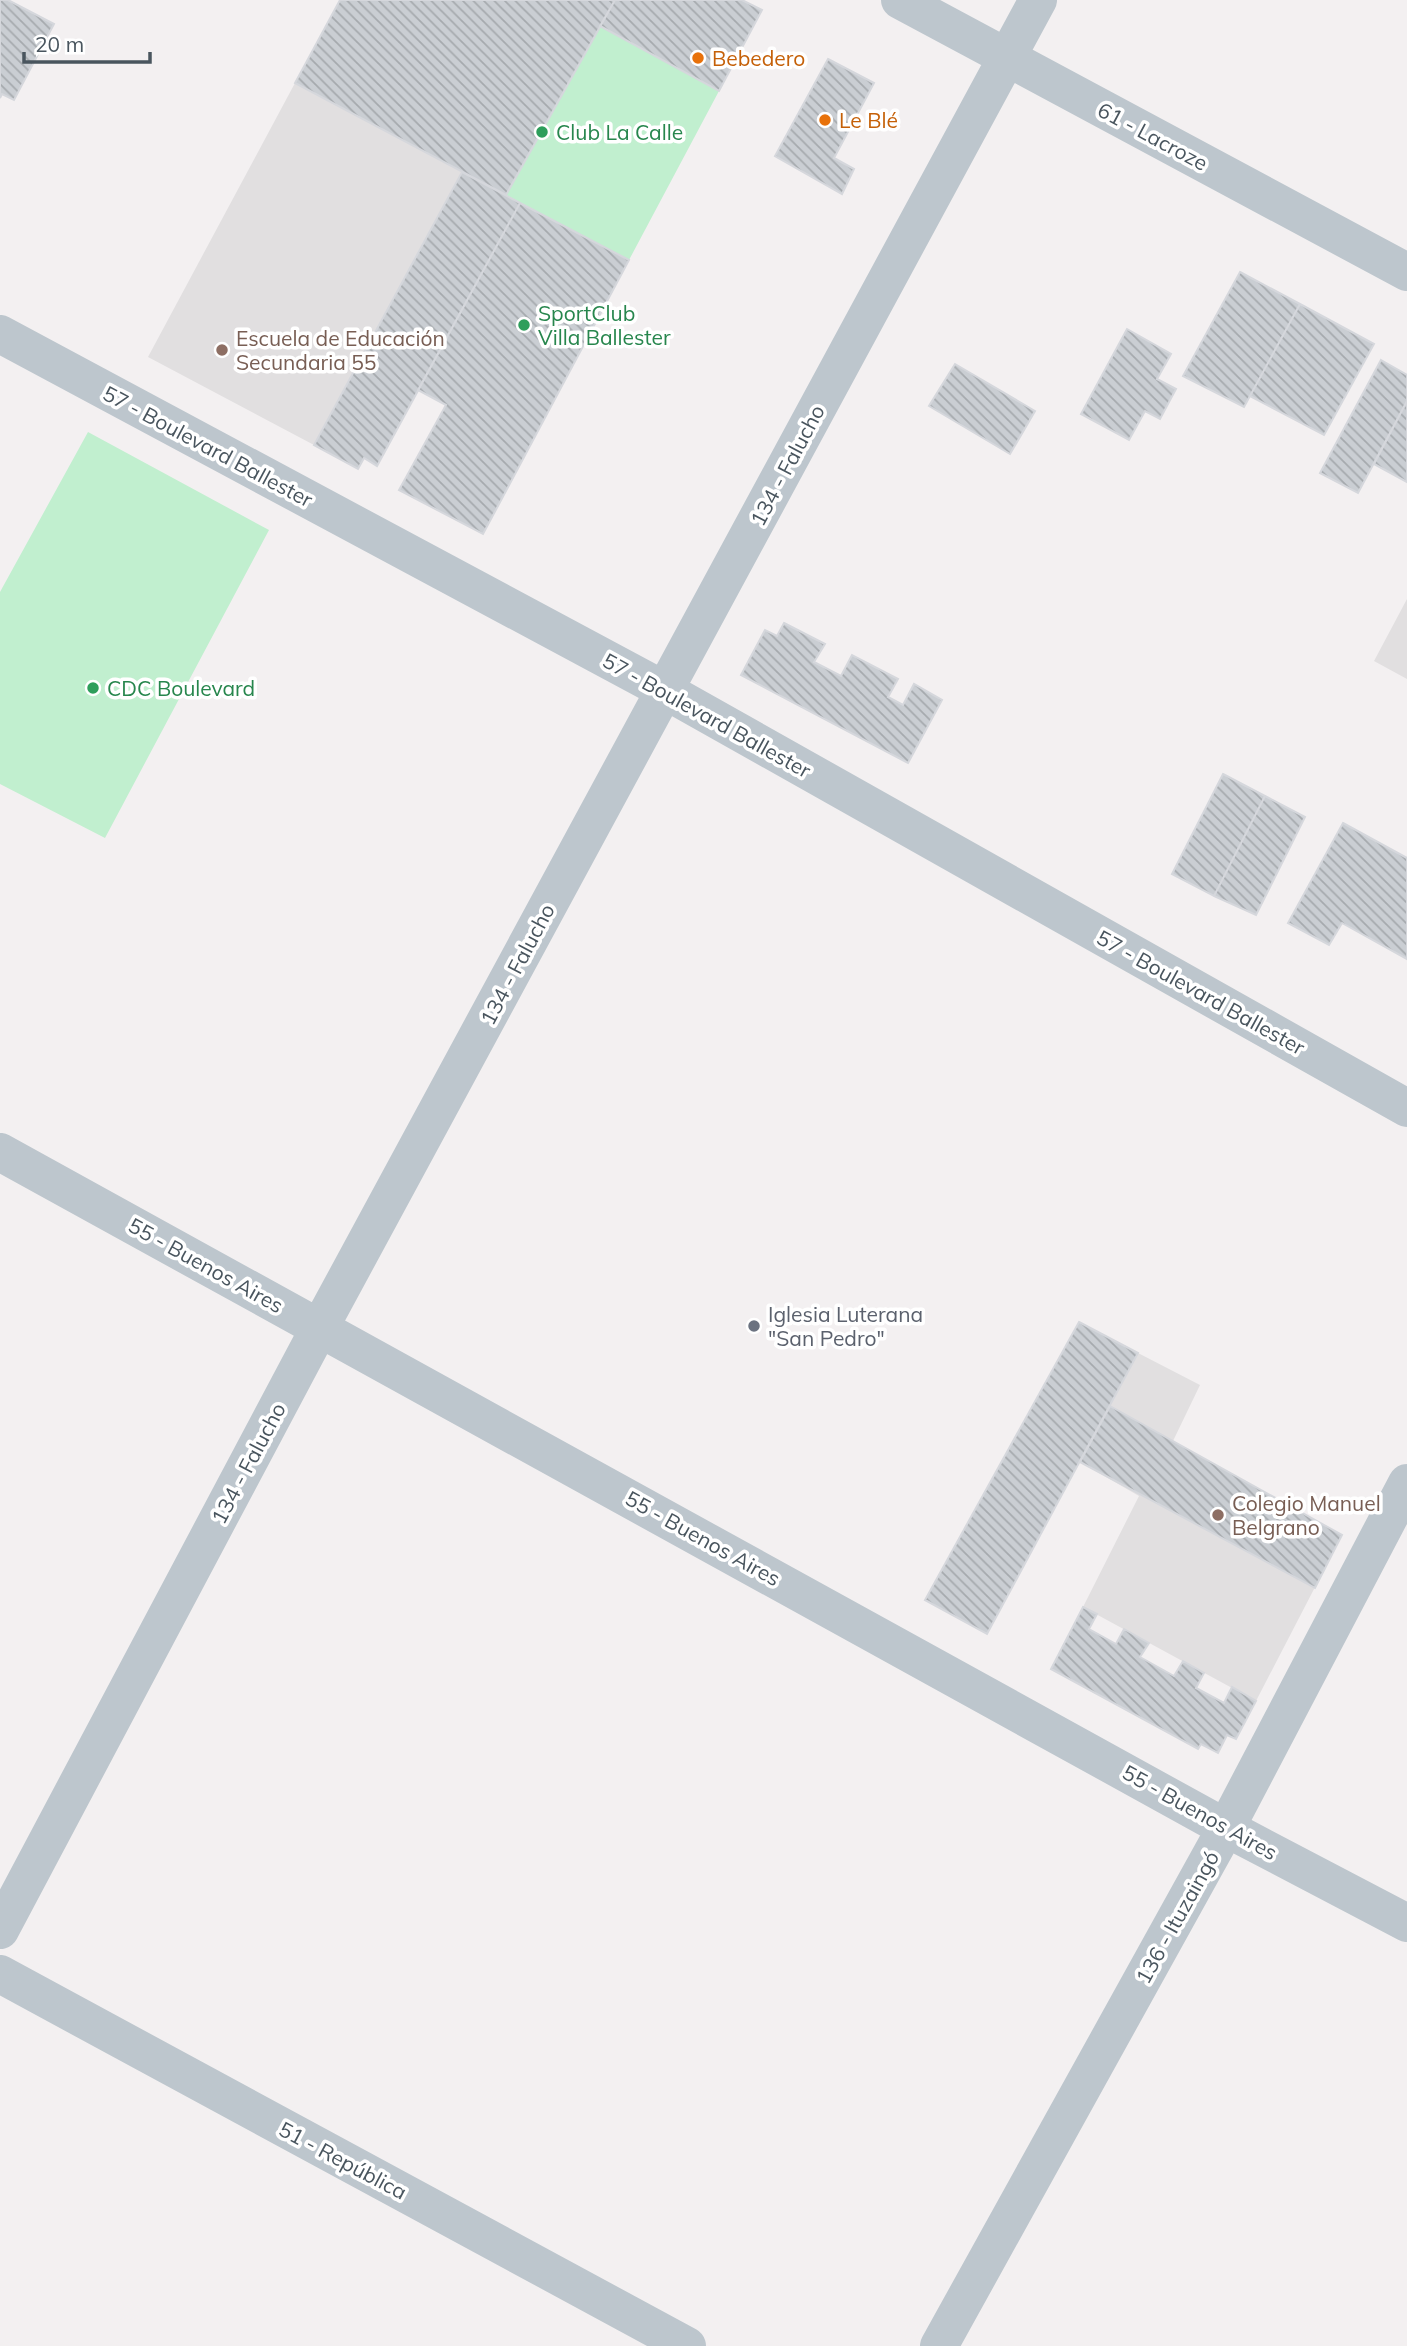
<svg xmlns="http://www.w3.org/2000/svg" width="1407" height="2346" font-family="Mulish,sans-serif">
<defs>
<pattern id="building-back-hatch" width="6" height="6" patternUnits="userSpaceOnUse" patternTransform="scale(1.75)"><rect width="6" height="6" fill="#caced3"/><path d="M-1 5l2 2M0 0l6 6M5-1l2 2" fill="none" stroke="#a6aaae"/></pattern>
</defs>
<rect width="100%" height="100%" fill="#f3f0f1"/>
<!-- education -->
<path fill="#e1dfe0" d="M295,83l167,89 -148,273 -166,-88z
M1407,599v80l-33,-18z
M1138,1353l62,32 -27,56 169,94 -86,166 -173,-94 56,-111 -59,-34z"/>
<!-- pitch -->
<path fill="#c1efcf" d="M340,0h275l-14,26 118,65 -90,169 -334,-177z
M88,432l181,98 -164,308 -105,-54v-192z"/>
<!-- building -->
<path fill="url(#building-back-hatch)" stroke="#d5d7dc" stroke-width="2" d="M0,0h8l46,24 -40,76 -12,-6 -2,4z
M340,0h275l-109,195 -211,-112z
M615,0h127l20,10 -43,81 -119,-65z
M828,59l46,24 -40,75 20,11 -12,25 -67,-38z
M462,172l58,31 -143,263 -13,-8 -6,11 -44,-24z
M520,203l109,57 -146,274 -84,-44 47,-85 -28,-15z
M1240,272l60,32 -56,103 -61,-31z
M1300,304l74,40 -50,91 -74,-39z
M1127,329l44,25 -14,25 19,10 -16,30 -15,-8 -16,29 -48,-26z
M1381,360l26,15v26l-49,92 -38,-20z
M955,364l80,47 -25,43 -81,-48z
M1407,401v81l-33,-18z
M784,623l41,21 -11,18 27,14 11,-21 46,24 -10,18 15,8 11,-21 28,16 -34,63 -167,-88 24,-45 12,6z
M1223,774l42,22 -51,100 -42,-22z
M1265,796l40,21 -49,98 -42,-19z
M1343,823l64,35v101l-65,-36 -13,22 -41,-22z
M1079,1322l59,31 -151,281 -62,-34z
M1110,1406l232,129 -27,53 -235,-126z
M1083,1607l14,7 -8,15 27,15 8,-15 25,14 -9,14 34,19 9,-15 21,12 -8,15 28,15 8,-16 24,14 -20,38 -9,-4 -9,18 -17,-9 -3,5 -147,-80z"/>
<g fill="none" stroke-linecap="round" stroke-linejoin="round">
<!-- minor -->
<path stroke="#bdc6cd" stroke-width="38" d="M900,0l507,272
M0,334l666,357 741,417
M0,1152l1226,676 181,95
M0,1930l320,-603 718,-1327
M0,1974l687,372
M939,2346l287,-518 181,-345"/>
</g>
<!-- markers -->
<g fill="#e8710a" stroke="#fff" stroke-width="2.5">
<circle cx="698" cy="58" r="7"/>
<circle cx="825" cy="120" r="7"/>
</g>
<g fill="#2e9e5b" stroke="#fff" stroke-width="2.5">
<circle cx="542" cy="132" r="7"/>
<circle cx="524" cy="325" r="7"/>
<circle cx="93" cy="688" r="7"/>
</g>
<g fill="#8d6e63" stroke="#fff" stroke-width="2.5">
<circle cx="222" cy="350" r="7"/>
<circle cx="1218" cy="1515" r="7"/>
</g>
<circle fill="#6b7280" stroke="#fff" stroke-width="2.5" cx="754" cy="1326" r="7"/>
<g text-anchor="middle" dominant-baseline="central" stroke-width="7" stroke-linejoin="round" paint-order="stroke">
<!-- food labels -->
<g font-size="21" fill="#c56008" stroke="#fff" text-anchor="start">
<text x="712" y="58">Bebedero</text>
<text x="839" y="120">Le Blé</text>
</g>
<!-- leisure labels -->
<g font-size="21" fill="#27864d" stroke="#fff" text-anchor="start">
<text x="556" y="132">Club La Calle</text>
<text x="538" y="313">SportClub<tspan x="538" dy="24">Villa Ballester</tspan></text>
<text x="107" y="688">CDC Boulevard</text>
</g>
<!-- street labels -->
<g font-size="21" fill="#49555e" stroke="#fff">
<text transform="translate(1153 136) rotate(28)">61 - Lacroze</text>
<text transform="translate(208 446) rotate(28)">57 - Boulevard Ballester</text>
<text transform="translate(787 465) rotate(-62)">134 - Falucho</text>
<text transform="translate(707 715) rotate(29)">57 - Boulevard Ballester</text>
<text transform="translate(517 964) rotate(-62)">134 - Falucho</text>
<text transform="translate(1201 992) rotate(29)">57 - Boulevard Ballester</text>
<text transform="translate(206 1265) rotate(29)">55 - Buenos Aires</text>
<text transform="translate(248 1463) rotate(-62)">134 - Falucho</text>
<text transform="translate(703 1538) rotate(29)">55 - Buenos Aires</text>
<text transform="translate(1200 1812) rotate(29)">55 - Buenos Aires</text>
<text transform="translate(1177 1917) rotate(-61)">136 - Ituzaingó</text>
<text transform="translate(343 2160) rotate(28)">51 - República</text>
</g>
<!-- education labels -->
<g font-size="21" fill="#785e54" stroke="#fff" text-anchor="start">
<text x="236" y="338">Escuela de Educación<tspan x="236" dy="24">Secundaria 55</tspan></text>
<text x="1232" y="1503">Colegio Manuel<tspan x="1232" dy="24">Belgrano</tspan></text>
</g>
<!-- worship labels -->
<g font-size="21" fill="#5b616d" stroke="#fff" text-anchor="start">
<text x="768" y="1314">Iglesia Luterana<tspan x="768" dy="24">"San Pedro"</tspan></text>
</g>
</g>
<!-- scale -->
<path d="M24 52v10h126v-10" fill="none" stroke="#49555e" stroke-width="3.5"/>
<text x="35" y="52" font-size="21" fill="#49555e" stroke="#ffffff" stroke-width="5" paint-order="stroke">20 m</text>
</svg>
